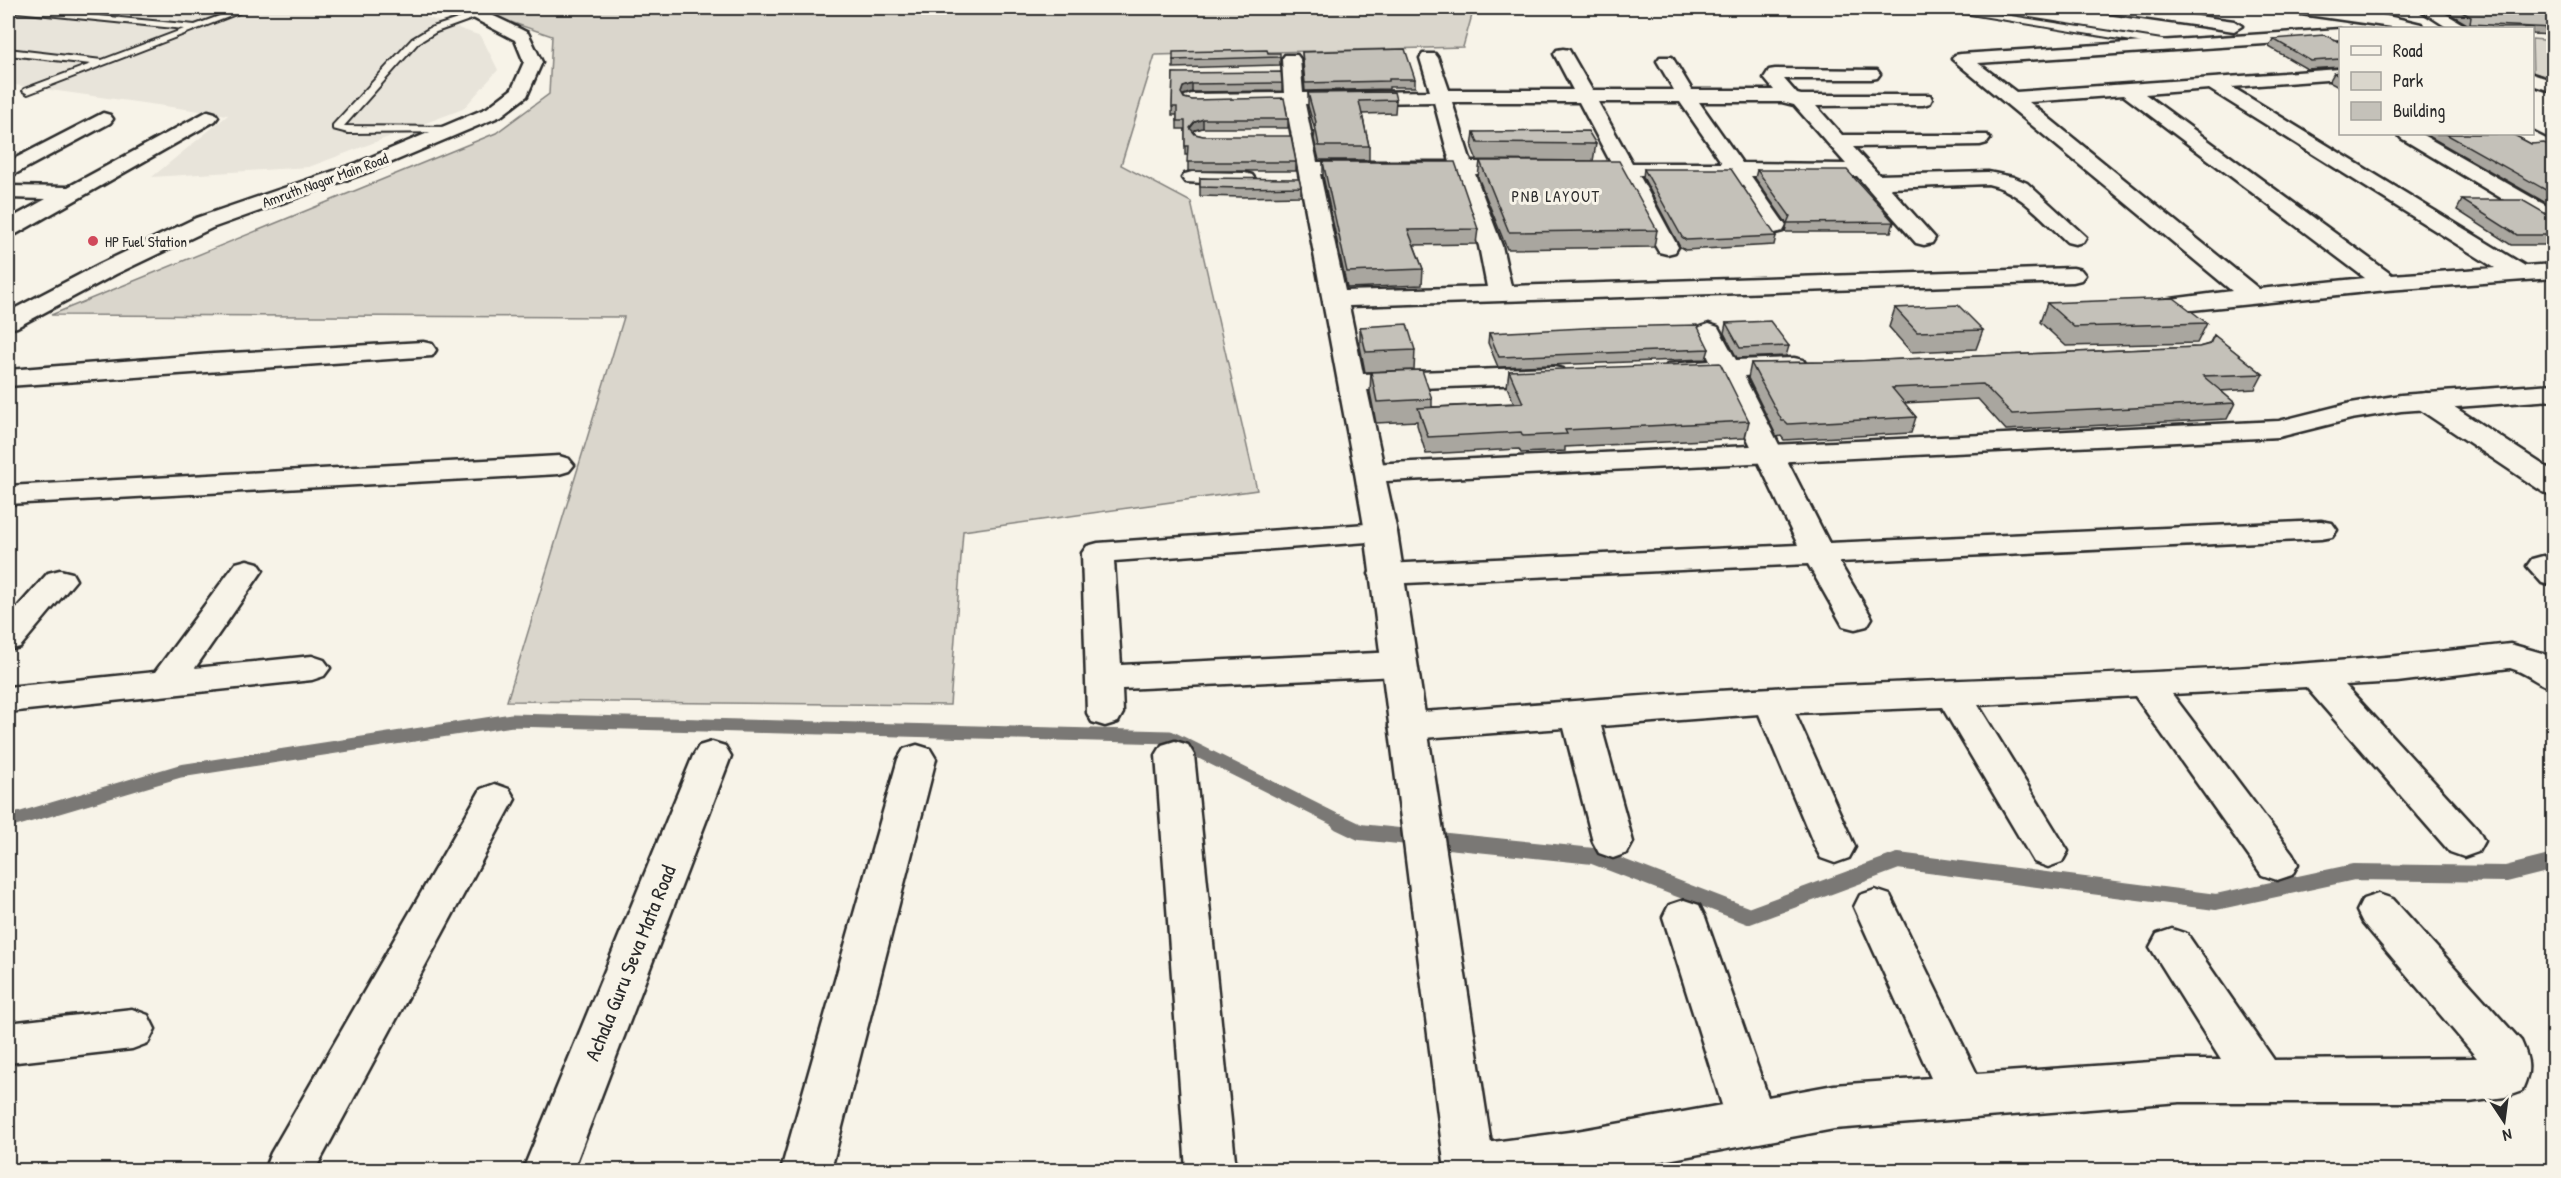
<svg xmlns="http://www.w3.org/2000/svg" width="2561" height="1178" font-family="'Patrick Hand',sans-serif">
<rect width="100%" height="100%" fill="#f7f3e8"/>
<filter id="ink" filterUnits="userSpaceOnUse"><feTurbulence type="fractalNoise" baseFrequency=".0167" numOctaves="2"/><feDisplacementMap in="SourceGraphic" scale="12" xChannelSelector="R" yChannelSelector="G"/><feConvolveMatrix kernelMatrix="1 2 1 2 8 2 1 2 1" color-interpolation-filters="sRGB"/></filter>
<g filter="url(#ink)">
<!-- built -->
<path fill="#e8e4da" d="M8,8h392l81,28 17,34 -35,39 -154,58 -157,10 76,-62 -220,-31z"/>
<!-- green -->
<path fill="#dad6cc" stroke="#82807c" stroke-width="1.5" d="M469,8h1005l-11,39 -308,8 -34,110 70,37 66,288 -294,41 -13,174 -443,-4 117,-384 -573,-2 445,-182 53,-39 3,-58z
M2532,39l21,2v42l-20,-8z"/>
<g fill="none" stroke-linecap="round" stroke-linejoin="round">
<!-- stream-far1 -->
<path stroke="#7a7874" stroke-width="13" d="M8,822l172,-51 332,-51 658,17 172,86"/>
<!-- stream -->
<path stroke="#7a7874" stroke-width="16" d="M1339,822l21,10 233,24 156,60 149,-55 318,41 138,-30 152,2 48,-12"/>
<defs>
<path id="lane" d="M14,8l181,17 46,-17h11l-224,86 -5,-3 1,-2 67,-25 -83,-9v-6l94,11 82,-31 -167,-17 -3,-1z
M1961,8l207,33 5,3 -5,3 -204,-34 -3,-1z
M2347,8h11l33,13 -7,2z
M476,13l7,2 -47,17 -18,11 -74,83 111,1 5,3 -1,2 -111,1 -15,-4v-4l79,-86 18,-11z"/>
<path id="street" d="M2102,8h38l94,13 8,5 -8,5 -124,-18z
M2286,8c44,-5 92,5 135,16l2,4h-25l-104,-15z
M2417,8h19l30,18 -1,2h-17z
M2340,29v10l-362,24 38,29 324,-23v10l-108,8 293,179 29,-2v14l-167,12 -215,22 -9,-2 -3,-5 3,-5 69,-9 -280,-232 3,-4 6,-1zM2209,89l286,179 -103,7 -247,-181zM2123,95l242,183 -106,11 -230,-187z
M1563,49l6,1 23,40h82l-17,-29 3,-4h12l20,33h82l-10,-12 5,-8 6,-1 102,1 3,4 -3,4 -6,1h-87l13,15 4,1h129l2,4 -2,4 -7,2 -107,1 26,29h145l3,4 -3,4 -7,2 -127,2 26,28 109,-3 25,5 14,6 59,54 -3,5 -8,2 -8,-2c-23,-21 -48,-52 -79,-58l-98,4 45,50 -3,5 -8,2 -8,-2 -59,-67h-106l35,50 -3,5 -8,2 -8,-2 -37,-55 -91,-1 39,72 -3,5 -8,2 -8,-2 -3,-5 -38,-72 -46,-2 -3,-4 3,-4 39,-2 -32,-61h-127l19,60h53l7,2 3,4 -3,4 -7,2h-49l27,72 9,40 562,-18 8,2 4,5 -4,5 -8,2 -724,24 14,68 191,-7 9,2 4,6 -4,6 -9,2 -187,7 18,83 -5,6 -10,3 -10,-3 -5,-6 -69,-369 -94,2 -7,-2 -2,-4 2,-4 7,-2 92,-1 -2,-34 3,-4h12l3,4 3,34 127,-2 -10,-33 3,-4h12l3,4 11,32h124l-19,-36 3,-4zM1434,102l16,60h-133l-12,-58zM1598,102h82l42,61h-90zM1699,102h83l12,3 52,59 -104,-1zM1320,174h134l25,72 8,41 -142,4z
M2532,74l22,7v11l-22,-7z
M208,111l7,2 3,4 -3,4 -199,113 -8,2v-16l38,-21 -38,-1v-12l60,1z
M103,113l7,2 3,4 -3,4 -95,51 -7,2v-14z
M2532,132l22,11v14l-39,-19 -3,-4z
M2398,134h23l133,76v17l-8,-2 -145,-87z
M1192,172l53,1 7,2 3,4 -3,4 -7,2 -60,-3 -3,-4 3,-4z
M1709,324l9,3 18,33 58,-2 9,2 4,6 -4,6 -59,4 85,167 492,-22 11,2 5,7 -5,7 -11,2 -482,23 33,56 -5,8 -12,3 -12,-3 -35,-62 -423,20 -12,-3 -4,-7 4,-7 12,-3 413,-19 -80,-168 -41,1 -9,-2 -4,-6 4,-6 42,-3 -14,-29 4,-5z
M423,342l9,2 4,6 -4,6 -424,30v-16l205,-16z
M2426,393l10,2 118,77v23l-11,-3 -127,-85 -4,-6 4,-6z
M559,456l10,3 5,6 -5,6 -10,3 -551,30v-18z
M1381,523l11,2 5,7 -5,7 -11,2 -267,20 7,104 277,-13 12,4 6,8 -6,8 -12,4 -276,13 1,24 -5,9 -13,4 -13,-4 -5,-9 -5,-160 5,-7 11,-3z
M2543,556l11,3v27l-12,-3 -15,-17 5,-7z
M247,560l11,3 5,7 -68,98 117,-12 12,4 6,8 -6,8 -12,4 -304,32v-25l147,-15 81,-109z
M60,570l12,3 4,7 -56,67 -12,3v-32l40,-45z
M2510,644l32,9 12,7v29c-17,-5 -28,-17 -44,-21l-113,14 -52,3 133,145 6,11 -6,11 -14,5 -14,-5 -144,-165 -134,7 120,159 6,11 -6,11 -15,5 -15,-5 -127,-179 -157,9 90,146 -6,11 -14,5 -14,-5 -92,-155 -147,6 60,134 -6,11 -14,5 -14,-5 -6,-11 -56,-133 -158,12 32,116 -6,11 -14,5 -14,-5 -6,-11 -29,-114 -156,11 -13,-4 -6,-9 6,-9 13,-4c122,-8 243,-19 365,-25 246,-12 493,-14 737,-44z
M1175,741l13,4 6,10 42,415h-50l-30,-415 6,-10z
M712,742l13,4 6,10 -158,414h-50l170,-414 6,-10z
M917,745l13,4 6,10 -105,411h-50l117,-411 6,-10z
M495,784l14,5 6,10 -200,371h-51l7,-17 210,-364z
M1875,890l15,5 87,179 203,-14h41l-71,-113 7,-13 15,-5 15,5 87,126 203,-2 -114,-135 -6,-12 6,-12 15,-5 15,5 128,142c9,20 10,30 1,50l-17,6 -36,5h-289l-346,27 -220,41h-168l6,-18 18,-7 107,-14 145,-26 -59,-188 6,-12 15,-5 15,5 6,12 63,180 66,-12 97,-7 -77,-171 6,-12z
M132,1009l16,6 7,14 -7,14 -16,6 -124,14v-40z"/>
<path id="secondary" d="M448,8c30,-3 54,12 80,25l2,4 12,25 -15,34 -26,20 -130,55 -159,57 -96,46 -99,53 -9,2v-17l92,-48 96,-46 161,-55 130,-55 25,-19 12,-27 -9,-22 -42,-22 -23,-7z
M2554,384v16l-153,11 -50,8 -72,18 -893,44 11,51 98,638h-50l-80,-638 -10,-59 5,-6 10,-3 909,-43 72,-18 50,-8z"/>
</defs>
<!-- lane casing -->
<use href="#lane" stroke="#2b2b2b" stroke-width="4"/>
<!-- street casing -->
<use href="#street" stroke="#2b2b2b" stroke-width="5"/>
<!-- secondary casing -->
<use href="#secondary" stroke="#2b2b2b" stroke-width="5"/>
<!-- lane -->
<use href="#lane" fill="#f7f3e8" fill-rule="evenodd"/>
<!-- street -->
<use href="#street" fill="#f7f3e8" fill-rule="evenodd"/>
<!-- secondary -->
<use href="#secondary" fill="#f7f3e8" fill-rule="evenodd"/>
</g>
<!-- wall -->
<path fill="#a9a69f" stroke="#2b2b2b" stroke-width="1.5" d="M2440,8h90l23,9v18l-21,-1v-6h-65v-4z
M2545,8h8v3z
M2273,39l67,3v25l-33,2 -38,-22z
M1302,52l113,27v8h-26v2l-84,2z
M1268,53l12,4v8l-107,3v-8z
M2340,72v16l-11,-6 5,-9z
M1173,73l109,10v8l-90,1 -9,3v1l1,2 8,2 96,19v9h-85l-8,2 -1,2 1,2 101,28v9h-108v-16h-3v-26h-8v-14h-5z
M1308,93l88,7 -1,13 -33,1 7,32v14h-50l-5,-21 1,-9 -7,-24z
M1474,132l122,12 -3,17 -116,-1 -5,-12z
M2425,134h87l19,10 22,3v60z
M1480,161l177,69 -3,17 -147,2 -29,-72z
M1323,162l155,67 -2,15 -62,1 9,24 -1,16 -75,3 -24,-112z
M1644,169l132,67 -2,9 -89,5 -5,-3 -37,-70z
M1757,170l137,52 -3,10h-106l2,-8 -32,-46z
M1200,178l101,9v9l-59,1 -42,-1z
M2462,200l91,18v27h-42l-54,-35z
M2047,303l160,20 -10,20 -131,3 -26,-24z
M1895,308l88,22 -7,19 -65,3 -22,-25z
M1726,323l63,23 -3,10 -49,2 -13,-25z
M1360,327l55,23 -1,20 -49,2 -5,-26z
M1489,333l220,16 -3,10 -208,8 -10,-24z
M2214,335l49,39 -8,15 -34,2 14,12 -8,16 -221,11 -28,-31 -74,4 12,14 -5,16 -127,7 -3,-4 -4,1 -29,-59 3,-15 81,-1 367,-15 10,-3z
M1509,371l240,50 -4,17 -180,9v4l-44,2 -2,-4 -93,5 -9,-29v-4l-41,2 -6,-31 1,-20 61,27v8l82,-4 -7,-16z"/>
<!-- shaded-wall -->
<path fill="#898782" stroke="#2b2b2b" stroke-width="1.5" d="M1192,84v8l-9,3 -2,6v-8l2,-6z
M1203,119v9l-8,2 -4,6 -1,-8 5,-6z"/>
<!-- building -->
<path fill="#c4c1b9" stroke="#2b2b2b" stroke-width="1.5" d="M2455,8h75l23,9v11l-83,-4 1,-7z
M2324,35l16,7v17l-29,2 -38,-22z
M1405,49l10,30h-26v2l-84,2 -3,-31z
M1267,50l1,3h12v4l-107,3v-8z
M1281,72l1,11 -90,1 -9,3 -2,6 3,5 8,2 92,-2 4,21h-85l-8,3 -5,6 5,6 8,2h88l5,26h-109l1,-16h-3v-25h-8v-14h-5l1,-34z
M2340,72v5l-6,-4z
M1394,92l2,8 -37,1 10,45h-50l-4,-21 1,-3 -8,-29z
M1588,131l8,13 -118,-1 -4,-11z
M2446,134h66l19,10 13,-1 9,4v47z
M1480,161h139l38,69 -148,2z
M1323,162h132l23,67 -70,1 15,39 -76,3z
M1644,169h87l45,67 -90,4 -4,-3z
M1757,170h90l47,52 -107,1 3,-7z
M1200,178l99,1 2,8 -59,1 -42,-1z
M2462,200h60l31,18v17h-36z
M2174,298l33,25 -133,4 -27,-24z
M1958,305l25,25 -66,2 -22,-24z
M1770,321l19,25 -49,2 -14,-25z
M1407,324l8,26 -49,2 -6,-25z
M1697,325l12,24 -210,8 -10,-24 114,-6z
M2214,335l49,39 -60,2 32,27 -223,11 -29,-30 -91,4 24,29 -128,7 -3,-3h-3l-31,-58 81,-1 367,-15 11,-3z
M1720,363l29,58 -184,9 2,4 -44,2 -2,-4 -93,5 -10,-29 105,-5 -14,-32z
M1422,370l10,29 -55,3 -6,-30z"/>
</g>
<!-- markers -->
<circle fill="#d1495b" stroke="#f7f3e8" stroke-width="2" cx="93" cy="241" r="6"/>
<g text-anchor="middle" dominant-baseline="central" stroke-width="6" stroke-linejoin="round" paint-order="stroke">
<!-- far-street labels -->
<g font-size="15" fill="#2b2b2b" stroke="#f7f3e8">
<text transform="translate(325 180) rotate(-20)">Amruth Nagar Main Road</text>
</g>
<!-- far-poi labels -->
<g font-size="15" fill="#2b2b2b" stroke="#f7f3e8" text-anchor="start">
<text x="105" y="241">HP Fuel Station</text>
</g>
<!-- far-neighbourhood labels -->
<g font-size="16" letter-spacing="1.5" fill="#2b2b2b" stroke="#f7f3e8">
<text x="1556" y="196">PNB LAYOUT</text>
</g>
<!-- near-street labels -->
<g font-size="21" fill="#2b2b2b" stroke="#f7f3e8">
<text transform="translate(630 963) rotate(-68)">Achala Guru Seva Mata Road</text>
</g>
</g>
<!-- margin -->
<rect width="2561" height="1178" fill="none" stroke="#f7f3e8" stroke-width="30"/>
<rect x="15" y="15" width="2531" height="1148" fill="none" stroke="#2b2b2b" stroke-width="2" filter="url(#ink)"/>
<!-- legend -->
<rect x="2339" y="27" width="195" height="108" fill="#f7f3e8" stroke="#a5a39c" stroke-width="1.5"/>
<rect x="2351" y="46" width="30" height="9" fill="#f7f3e8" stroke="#a5a39c" stroke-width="1.5"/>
<text x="2393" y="57" font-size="18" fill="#2b2b2b">Road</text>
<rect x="2351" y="72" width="30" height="18" fill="#dad6cc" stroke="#a5a39c" stroke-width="1.5"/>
<text x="2393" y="87" font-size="18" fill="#2b2b2b">Park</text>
<rect x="2351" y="102" width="30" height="18" fill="#c4c1b9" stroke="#a5a39c" stroke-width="1.5"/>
<text x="2393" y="117" font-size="18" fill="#2b2b2b">Building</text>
<!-- north arrow -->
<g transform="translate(2504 1121) rotate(167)" stroke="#f7f3e8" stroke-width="4.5" paint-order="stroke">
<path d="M0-4.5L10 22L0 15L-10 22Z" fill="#2b2b2b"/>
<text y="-9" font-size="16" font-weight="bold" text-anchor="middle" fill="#2b2b2b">N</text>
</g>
</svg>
